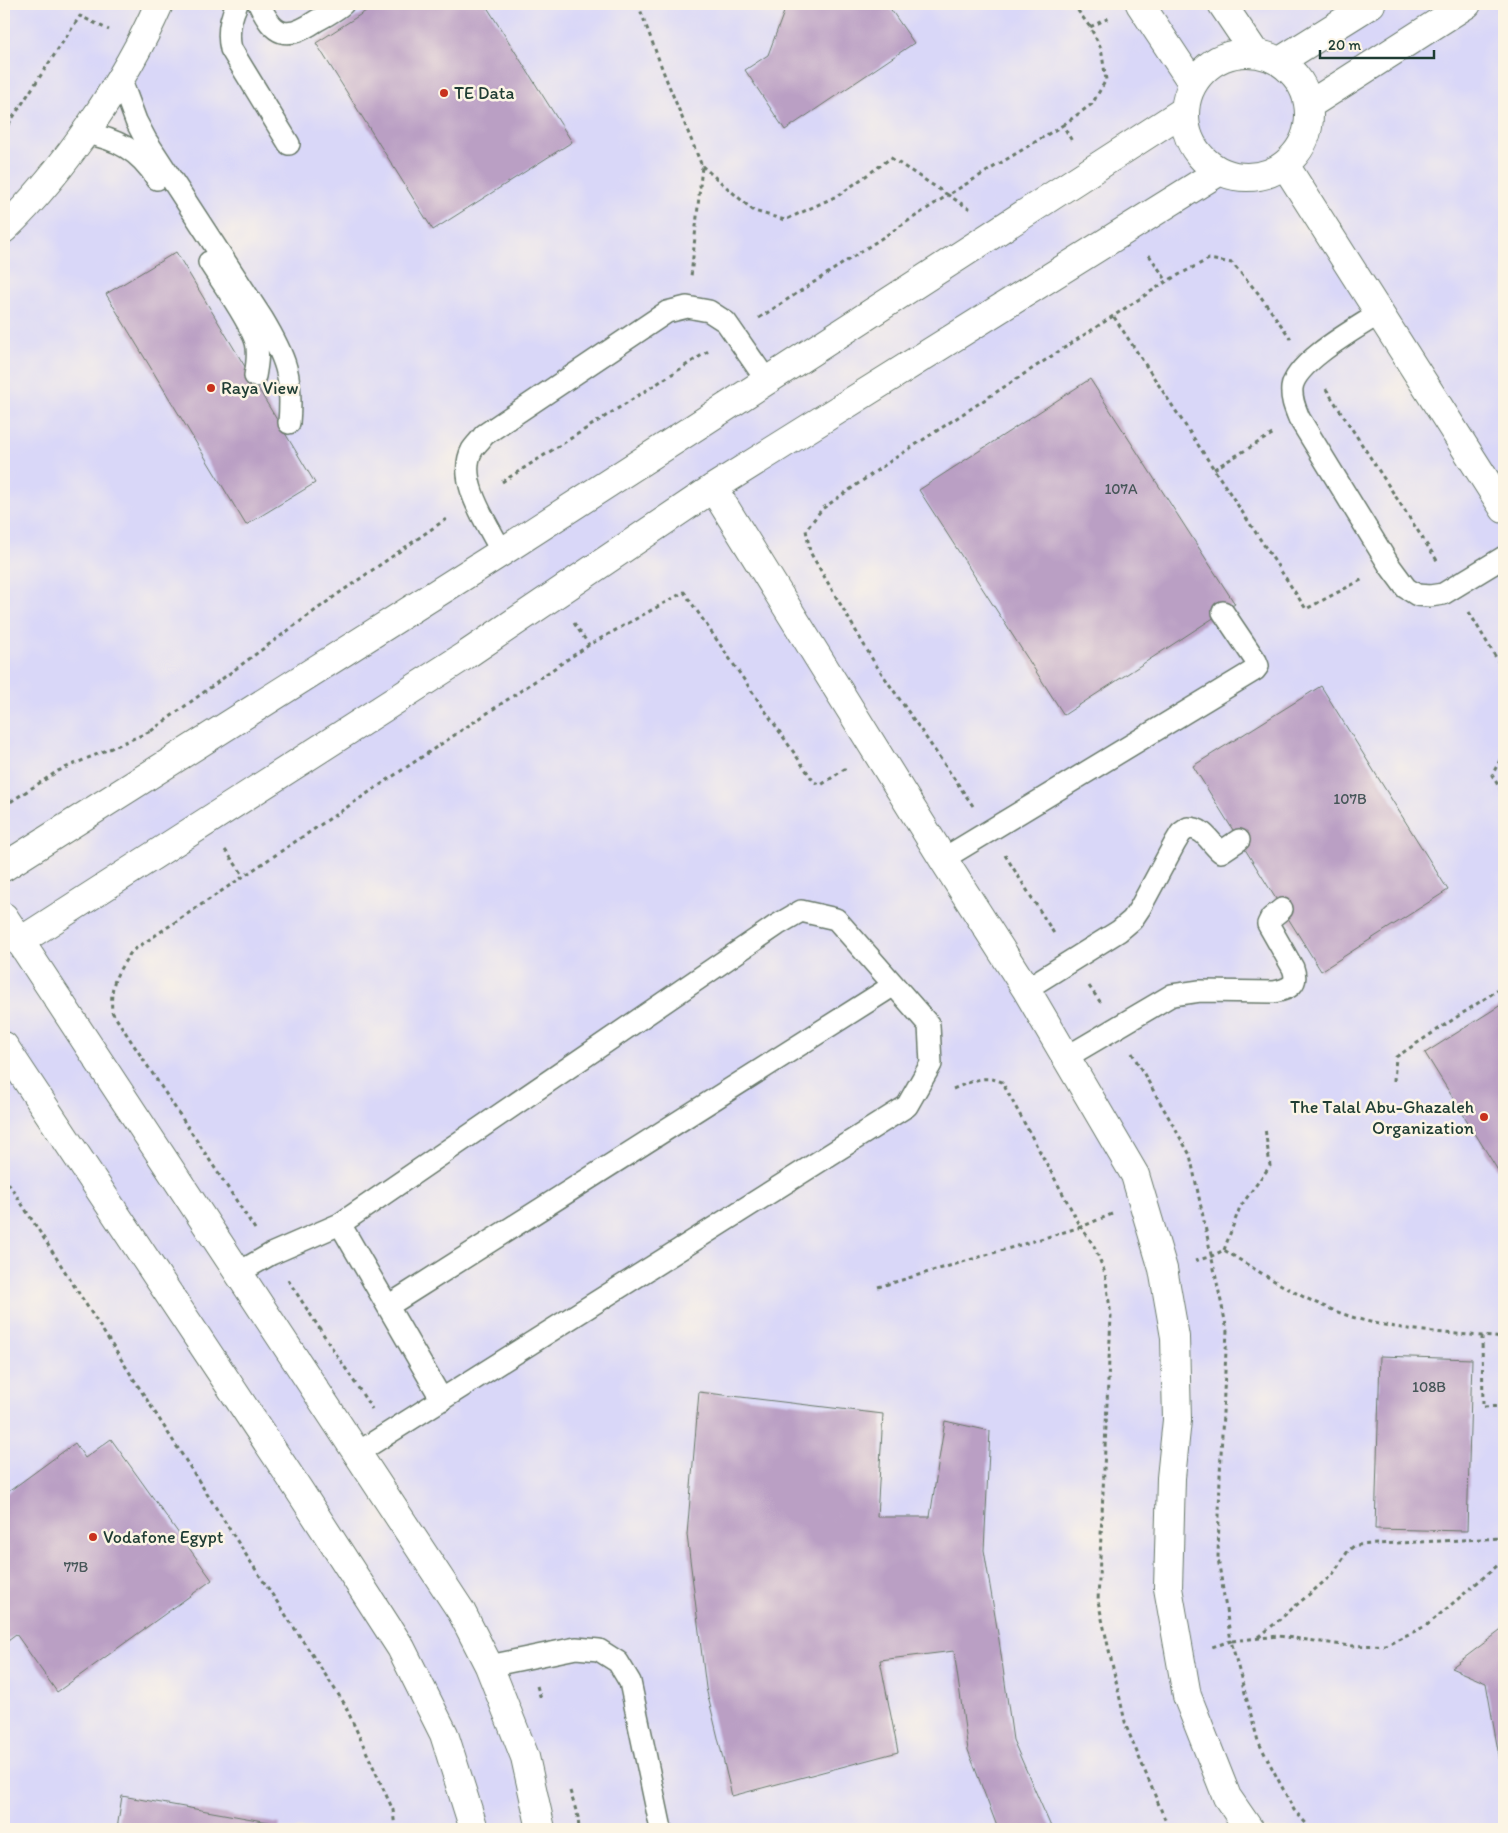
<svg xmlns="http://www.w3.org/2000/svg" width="1508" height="1833" font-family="Itim,sans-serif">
<rect width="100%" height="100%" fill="#fcf5e5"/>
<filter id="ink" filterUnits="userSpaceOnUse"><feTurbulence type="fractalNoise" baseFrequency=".02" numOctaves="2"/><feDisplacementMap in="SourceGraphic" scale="10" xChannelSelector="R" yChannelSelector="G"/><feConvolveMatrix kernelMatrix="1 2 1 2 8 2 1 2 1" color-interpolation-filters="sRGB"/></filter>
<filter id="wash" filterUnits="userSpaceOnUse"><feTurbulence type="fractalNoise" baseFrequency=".0096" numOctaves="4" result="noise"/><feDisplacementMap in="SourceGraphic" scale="20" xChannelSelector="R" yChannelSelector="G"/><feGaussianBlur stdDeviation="1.12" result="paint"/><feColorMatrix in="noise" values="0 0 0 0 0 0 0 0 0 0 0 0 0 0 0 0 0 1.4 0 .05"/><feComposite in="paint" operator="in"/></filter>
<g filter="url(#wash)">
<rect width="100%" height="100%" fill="#f0e9cd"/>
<!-- built -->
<path fill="#d9d7f8" d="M4,4h1500v1825h-1500z"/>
<g id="blocks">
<!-- building -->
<path fill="#ba9fc4" d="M377,4h108l87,138 -139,88 -117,-187z
M764,4h123l27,39 -129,87 -40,-60 23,-15 16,-43z
M176,252l139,231 -69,42 -140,-231z
M1090,379l145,225 -171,111 -145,-225z
M1321,686l127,204 -127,81 -128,-205z
M1504,1003v177l-79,-127z
M1380,1356l92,3 -5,172 -92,-2z
M699,1392l184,22 -6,103h53l15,-96 45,10 -6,119 15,90 14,100 39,89h-54l-30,-79 -14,-99 -74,9 18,92 -166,44 -26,-108 -19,-153z
M111,1439l101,141 -155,112 -41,-58 -12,9v-148l71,-52 10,15z
M1504,1628v151h-1l-17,-96 -35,-15z
M122,1796l158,28 -1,5h-162z"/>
</g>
</g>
<g filter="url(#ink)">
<use href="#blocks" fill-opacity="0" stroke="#68796a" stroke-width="1"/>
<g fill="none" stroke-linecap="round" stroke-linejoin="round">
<defs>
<path id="lane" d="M237,4c-7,15 -10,29 -6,45l58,95
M259,4c15,32 27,37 57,17 9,-5 19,-10 27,-17
M120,78l16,43 10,19 116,178c24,40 31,58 27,105
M84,133c33,6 55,17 73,46
M209,262c13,21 40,57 47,80 3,11 1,23 -1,34
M1380,313c-23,15 -85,49 -88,75 -1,11 3,20 7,30l90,147 17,23 11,7 13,1 13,-2 61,-37
M502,552c-14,-27 -46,-72 -30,-102 3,-5 9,-10 12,-15l183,-123 20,-5 22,4 17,11 41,59
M943,859l312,-189 3,-4 -2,-5 -33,-49
M1026,989l93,-58 13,-11 8,-12 35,-65 6,-10 7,-5c17,0 21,14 33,24l18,-12
M1065,1058l107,-63 28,-4 74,1c15,-3 25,-7 19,-24l-25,-44 3,-6 11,-9
M340,1224l102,176
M238,1273l33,-19 69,-30 437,-299 24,-14 35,8 93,106 2,39 -24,42 -550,347
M388,1306l506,-321
M489,1666l87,-18 23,2 19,12 12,20 31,147"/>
<path id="street" d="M1140,4l53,80
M1222,4l33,49
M1185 115a62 62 0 1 1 124 0a62 62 0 1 1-124 0Z
M1280,61l91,-57
M1309,105l158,-101
M1285,165l219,344
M4,229c60,-58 122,-149 155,-225
M713,488l230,371 83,130 109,186 28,94 12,68 2,83 -6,58 -3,110 19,108 40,101 22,32
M4,867l498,-315 683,-442
M4,917l457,694 28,55 36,91 16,72
M19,942l447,-287 247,-167 507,-317
M4,1046l295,444 102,158 43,86 30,95"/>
</defs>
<!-- lane casing -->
<use href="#lane" stroke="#68796a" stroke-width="24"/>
<!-- street casing -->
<use href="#street" stroke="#68796a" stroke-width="30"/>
<!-- path -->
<path stroke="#68796a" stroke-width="3" stroke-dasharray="4 4" stroke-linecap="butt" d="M638,4l27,72 37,90 -11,111
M1073,4l17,23
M1063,125l29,-21 14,-24 -5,-32 -11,-21 19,-9
M4,131l76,-115 29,14
M702,166l52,45 31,9 54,-25 52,-37 57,37 115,-70 10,18
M1149,255l18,26
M1114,317l192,292 57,-30
M759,318l189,-123 22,14
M1326,389l112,173
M1214,469l60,-36
M502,482l208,-132
M1469,612l35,59
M574,623l15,22
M151,731l184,-135 114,-79
M1504,753l-12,22 12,20
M4,806l54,-35 93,-40 1,1
M973,806l-99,-144 -64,-110 -4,-22 16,-21 70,-49 275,-179 42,-22 23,4 26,30 33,46
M225,850l19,26
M1005,855l50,80
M1089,986l12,17
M1132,1053l58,102 37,175 -7,145 -2,83 13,83 -19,6
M1394,1081l2,-24 108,-71
M4,1176l244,382 96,145 49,107 2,19
M1112,1214l-31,13 13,19 11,27 6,43 -13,285 28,125 43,103
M255,1229l-143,-217c-2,-29 4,-38 20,-61l457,-306 95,-53 130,190 7,3 25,-17
M1224,1250l16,-43 30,-41 -5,-38
M1195,1261l17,-5 12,-6c40,25 80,51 125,66 48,16 105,17 155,22
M288,1280l84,129
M878,1287l203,-60 -79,-145c-19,-8 -31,0 -49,7
M1482,1336l1,71 21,-1
M1259,1637l74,-63 15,-23 7,-6 149,-7
M537,1686l4,13
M570,1791l8,26 1,12
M1311,1829l-17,-19 -36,-69 -27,-100 48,-5 71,10 35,-1 41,-19 78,-66"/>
<!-- lane -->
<use href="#lane" stroke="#fff" stroke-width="21"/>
<!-- street -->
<use href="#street" stroke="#fff" stroke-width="28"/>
</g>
</g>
<!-- markers -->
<g fill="#c8321e" stroke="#fcf5e5" stroke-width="2">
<circle cx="444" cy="93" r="5"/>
<circle cx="211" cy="388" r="5"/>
<circle cx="1484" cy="1117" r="5"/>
<circle cx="93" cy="1537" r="5"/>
</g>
<g text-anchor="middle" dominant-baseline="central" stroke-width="5" stroke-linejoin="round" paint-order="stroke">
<!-- number labels -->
<g font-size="15" fill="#465658">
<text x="1121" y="489">107A</text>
<text x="1350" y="799">107B</text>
<text x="1429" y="1387">108B</text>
<text x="76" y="1567">77B</text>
</g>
<!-- poi labels -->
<g font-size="18" fill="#1f3d34" stroke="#fcf5e5" text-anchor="start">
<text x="454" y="93">TE Data</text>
<text x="221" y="388">Raya View</text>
<text x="1474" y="1107" text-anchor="end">The Talal Abu-Ghazaleh<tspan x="1474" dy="21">Organization</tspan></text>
<text x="103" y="1537">Vodafone Egypt</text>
</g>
</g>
<!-- margin -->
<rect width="1508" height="1833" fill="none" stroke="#fcf5e5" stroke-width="20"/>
<!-- scale -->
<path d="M1320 50v8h114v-8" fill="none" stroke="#1f3d34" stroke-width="2.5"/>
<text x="1328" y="50" font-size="15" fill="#1f3d34" stroke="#fcf5e5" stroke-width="4" paint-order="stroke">20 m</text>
</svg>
